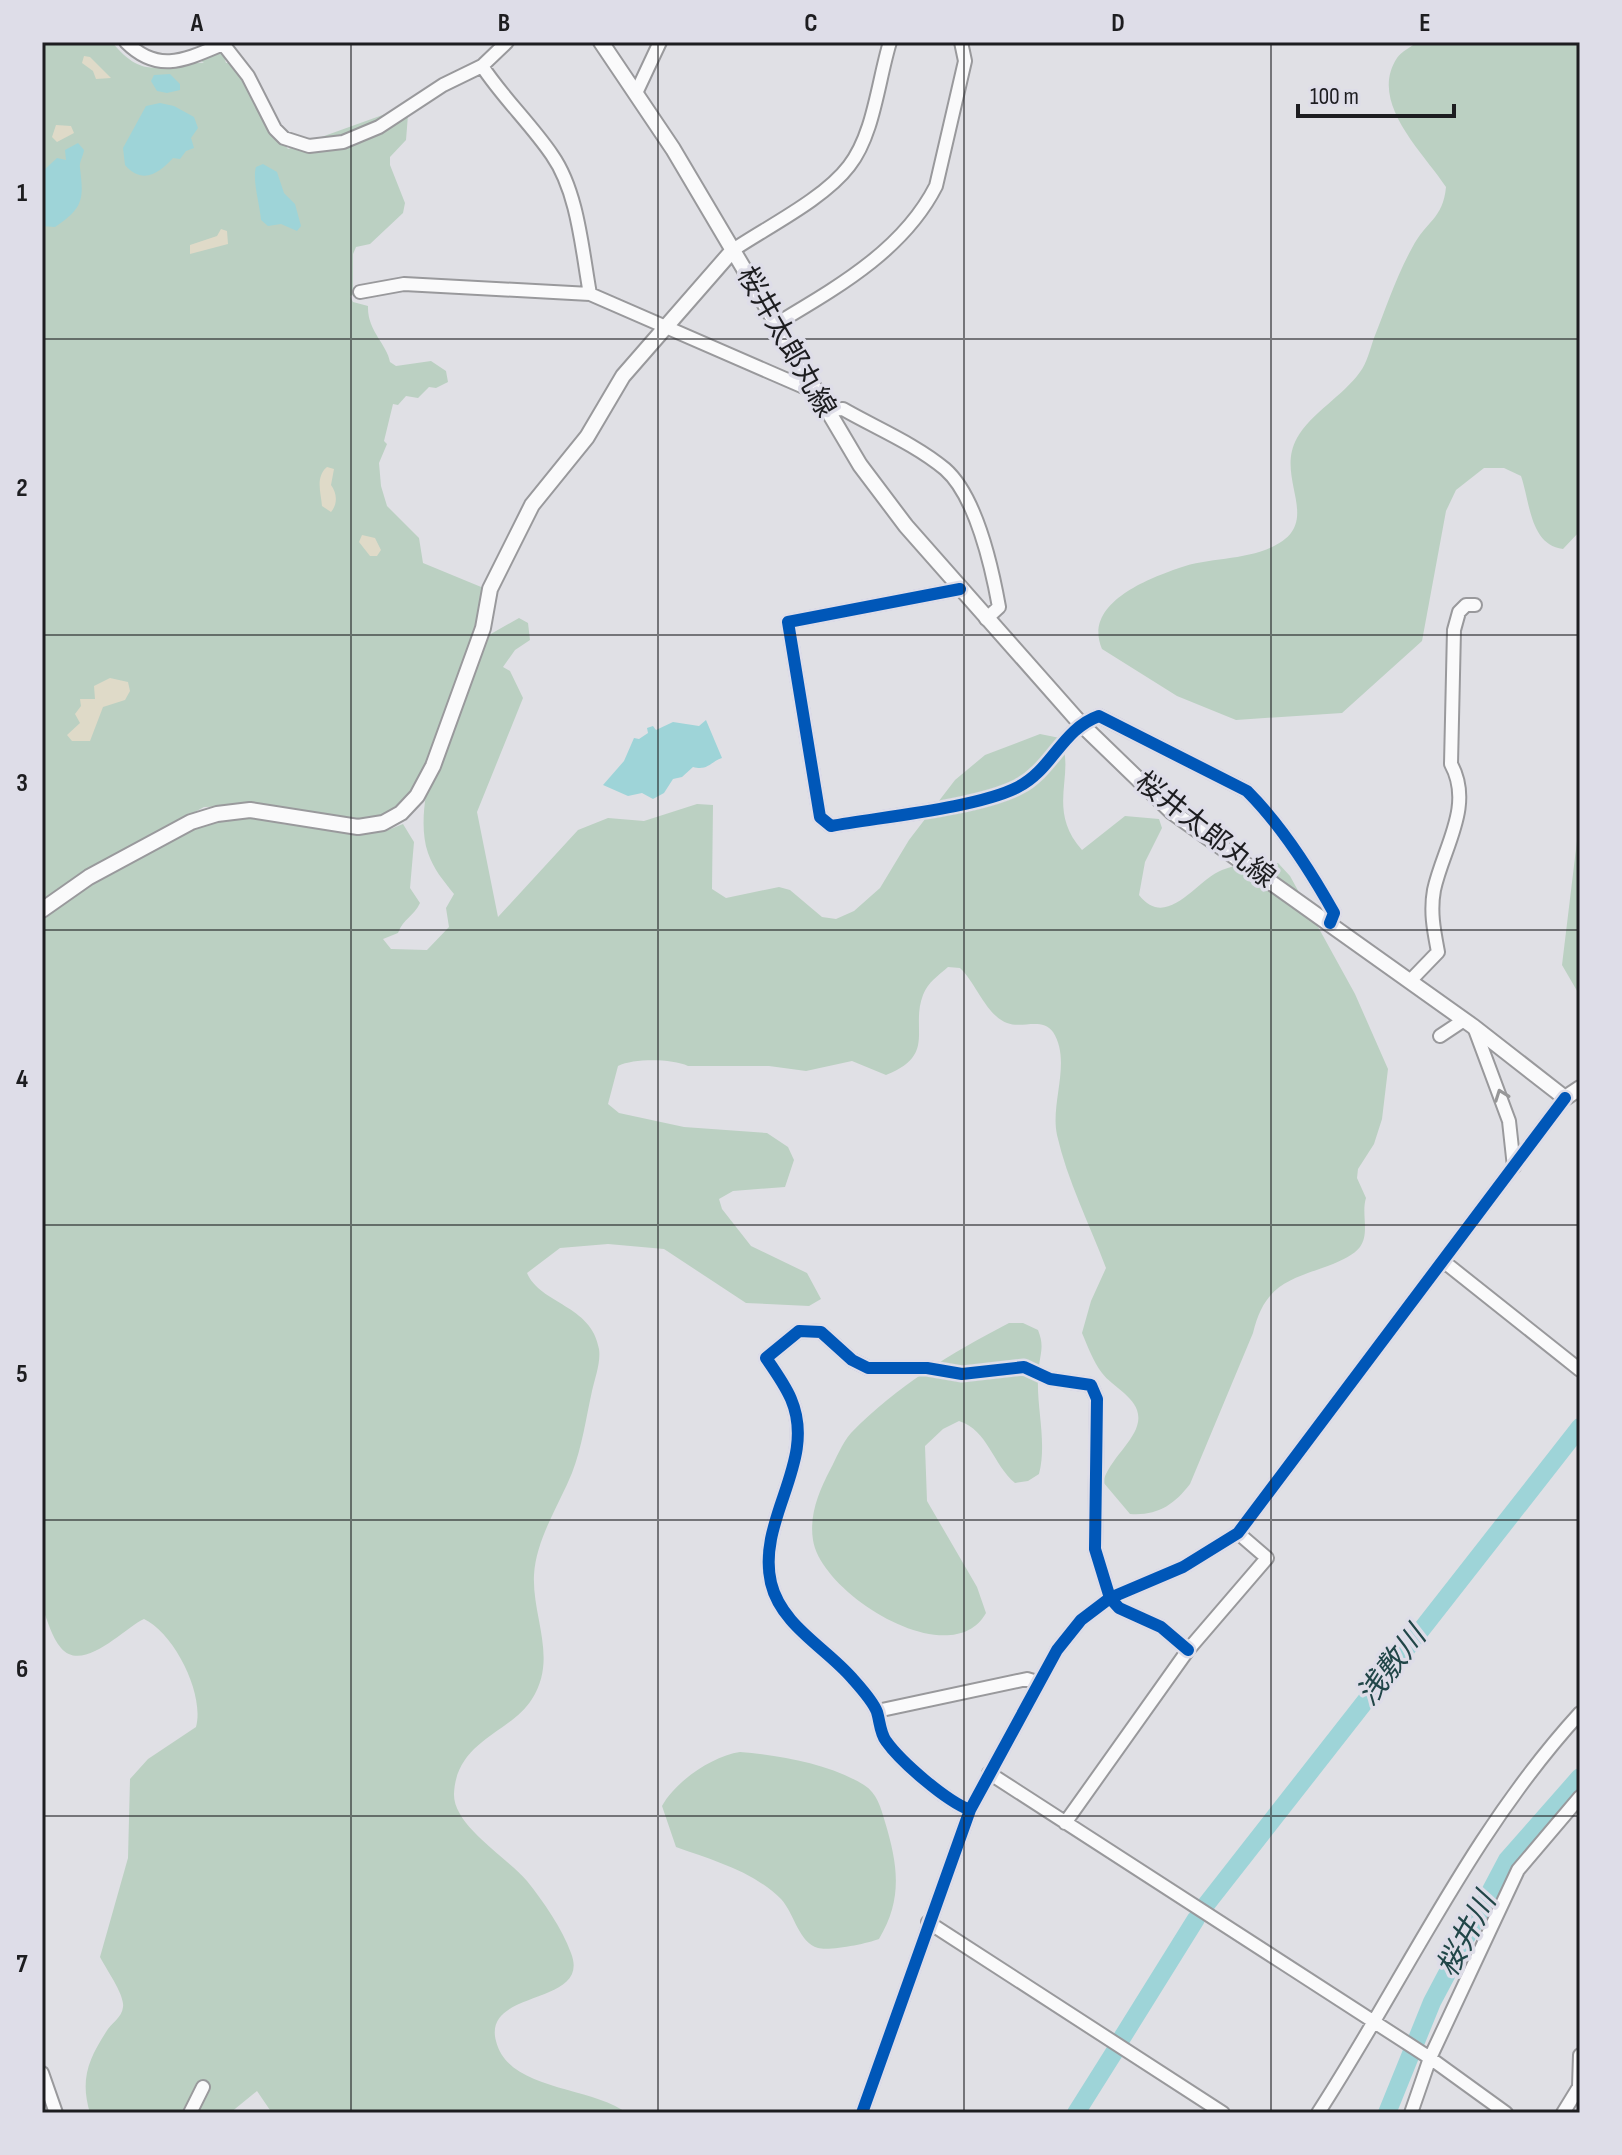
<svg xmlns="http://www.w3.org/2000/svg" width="1622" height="2155" font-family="'Sofia Sans Condensed','Noto Sans JP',sans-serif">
<rect width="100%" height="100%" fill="#e0e0e5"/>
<!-- green -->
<path fill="#bbd0c2" d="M42,42h70c35,43 50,18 92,21l-3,-2 9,-7 13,-1 3,10h9l36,64 17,22 103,-37 17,3 -2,25 -16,17v8l15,38 -2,10 -33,31 -14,3 -3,7v41l-3,1 3,6 15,4c-1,25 19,38 22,56l6,4 35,-5 15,10 2,11 -12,6 -7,-1 -11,11 -12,-2 -8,9 -5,-1 -9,37 3,3 -8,19 2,23 6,20 32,32 4,25 63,26 -12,47 -54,145 -33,34 -25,5 -101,-15 -57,2 -66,36 -96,64z
M1418,42h162v489l-17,18c-33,-4 -33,-47 -42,-73l-17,-8h-20l-28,22 -10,21 -24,130 -80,72 -106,7 -59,-24 -75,-47c-19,-44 42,-69 77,-81 30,-11 65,-7 95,-22 50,-25 0,-67 23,-108 14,-25 46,-42 63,-66 7,-9 10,-23 14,-34 12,-30 22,-61 38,-90 14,-27 31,-29 34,-61 -23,-35 -78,-85 -49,-129 4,-6 15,-12 21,-16z
M519,618l9,5 2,17 -15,10 -12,17 7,4 13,27 -46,114 21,105 80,-87 30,-12 36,3 53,-17 16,1 -1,84 14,9 53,-11 11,3 32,27 14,2 18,-8 26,-23 29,-48 46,-60 30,-25 55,-21 20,4c17,36 -15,70 22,112l43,-34 34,3 3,9 -17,34 -6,33c28,36 57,-15 83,-25 17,-7 37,-7 56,-7l12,13 65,118 33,75 -6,50 -8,25 -16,25 -1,9 9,20c-5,16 4,35 -6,49 -6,8 -18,13 -27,17 -43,16 -68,19 -80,69l-63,151c-16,21 -33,32 -60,30l-27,-32c6,-22 32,-41 35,-60 4,-23 -25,-34 -36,-49 -9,-12 -14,-26 -20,-40l9,-32 15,-33c-16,-43 -39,-88 -49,-133 -7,-32 15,-74 -4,-103 -11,-15 -31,-3 -46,-9 -21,-8 -31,-40 -47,-55l-12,-1c-10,9 -20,15 -25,28 -13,34 14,60 -37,80l-34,-14 -46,10 -37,-5h-81c-16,-7 -53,-8 -70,0l-10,38 11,9 65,14 83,6 21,14 6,13 -9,27 -52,4 -14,8 3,10 29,37 56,27 14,26 -12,7 -63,-3 -82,-54 -56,-5 -48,4 -33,25c13,31 65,32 72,76 2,13 -4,29 -7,42 -6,27 -10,56 -20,82 -13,32 -36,66 -38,102 -2,43 24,83 -2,124 -21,34 -76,41 -78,95 -1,32 54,64 73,87 16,20 35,47 44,72 21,54 -89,35 -75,88 12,50 96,45 131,72h-355l-15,-22 -27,22h-140c-10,-33 -2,-53 16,-81 5,-9 16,-14 17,-25 2,-12 -17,-38 -23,-50l28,-99 2,-79 18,-20 48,-32c9,-33 -22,-94 -52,-108 -20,9 -61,55 -83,29 -9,-10 -14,-29 -19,-41v-696l162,-100 17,-2 61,15 37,4 19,-7 33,10 12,1 20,-8 11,18 -4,46 10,15c-6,13 -17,16 -22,30l-15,6 8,10 36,1 22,-23 -3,-19 8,-14c-11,-14 -20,-24 -26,-41 -19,-55 28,-156 47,-210z
M1580,816v180l-18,-31z
M1009,1323h14l15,7c6,15 3,21 1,36 -5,36 9,73 0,108l-11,7 -13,2c-22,-18 -27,-53 -56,-62l-16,8 -18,17 2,55 50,86 9,26c-35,62 -165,-19 -173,-73 -4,-25 6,-49 17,-70 6,-11 12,-27 21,-37 46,-47 100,-80 158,-110z
M740,1752c39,3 90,12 124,33 13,8 17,23 21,37 13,43 18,77 -6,117 -13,5 -49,12 -61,9 -19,-5 -24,-35 -37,-49 -28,-28 -69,-39 -105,-52l-14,-41c13,-24 50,-50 78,-54z"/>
<!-- sand -->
<path fill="#dfdac8" d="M84,56l6,1 21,21 -15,1 -3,-8 -11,-8z
M56,125l15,1 3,7 -17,9 -5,-5z
M221,229l6,2 1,13 -38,10v-9l27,-9z
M327,467l7,2 -3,16c6,8 7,19 0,27l-9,-6c-1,-13 -7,-29 5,-39z
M362,535l13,3 6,12 -4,6h-7l-11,-14z
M110,678l18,4 2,9 -5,9 -22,7 -13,34h-18l-5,-6 13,-12 -5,-9 6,-8 -1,-7h15l-1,-13z"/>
<!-- water -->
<path fill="#9ed4d8" d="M170,74l10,10v6l-13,3 -10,-2 -6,-10 3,-6z
M160,103l14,3 20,11 4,11 -7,10 3,10 -8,3 -6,8 -7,-1c-11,12 -29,29 -48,7l-2,-17 23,-42z
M78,143l6,7c-1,7 -5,12 -4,18 4,32 3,40 -25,59l-13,-1v-54l15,-14 9,2 -1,-10z
M263,164l14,8 7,21 11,11 6,22 -4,5 -16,-7 -13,2 -7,-6c-1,-15 -9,-40 -5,-53z
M706,720l16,38c-12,4 -14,13 -29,9l-11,10 -9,2 -9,14 -11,6 -11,-6 -14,3 -25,-11 21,-24 10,-23 5,1 9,-6 -1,-5 6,-2 3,4 17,-8 26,4z"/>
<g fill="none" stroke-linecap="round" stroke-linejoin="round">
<!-- river -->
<path stroke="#9ed4d8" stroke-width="18" d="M1205,1906l375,-479
M1120,2041l76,-122
M1076,2113l39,-62
M1387,2113l45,-111 75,-142 73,-83"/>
<defs>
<path id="minor" d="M126,42c32,32 59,18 97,2l25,32 27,53 9,9 25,8 34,-4 36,-15 64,-42 39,-19 25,-24
M482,66c21,32 49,58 70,89 26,37 30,95 38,139
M637,91l23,-49
M733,250c34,-23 91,-51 116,-84 25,-32 29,-85 41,-124
M360,292l44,-8 186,10 216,94 5,-2
M776,324c60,-36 127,-73 160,-138l29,-125 -4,-19
M826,410l17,-1c33,19 72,35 102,60 31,27 47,99 54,138l-13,12
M960,589l-172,33 32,195 11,9c49,-9 146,-18 187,-39 34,-17 44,-58 81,-71l148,75c34,34 63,79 87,122l-4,10
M1410,981l28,-29c-4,-21 -8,-40 -4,-62 9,-42 40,-84 17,-126l3,-134 5,-18 7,-7h9
M1474,1027l35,94 5,46
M1440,1036l24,-16
M1443,1261l137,109
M877,1711l150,-32 10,3
M989,1773l441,285 76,55
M970,1810c-24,-9 -69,-48 -84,-69 -6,-8 -6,-19 -9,-29 -4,-11 -17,-25 -25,-34 -27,-31 -71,-53 -81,-95 -15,-64 47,-121 20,-184 -6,-14 -16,-28 -25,-41l33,-27 22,1 31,28 16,8h59l35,6 62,-7 26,12 41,6 6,14 -2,150 15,49 9,10 42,19 27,23
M1065,1823l123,-173 79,-92 -29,-25
M928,1922l295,191
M42,2073l14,40
M190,2113l13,-26
M862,2113l108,-303 87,-160 24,-30 29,-22 73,-31 55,-34 327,-435
M1318,2113c87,-134 153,-281 262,-400
M1411,2113l19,-55 88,-188 62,-73
M1563,2113l16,-26 1,-32"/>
<path id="major" d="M601,42l72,107 187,316 46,61 174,197 92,89 302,215 91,71 15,-10
M42,910l47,-33 102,-55 26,-8 33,-4 108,17 25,-4 18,-10 16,-17 16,-30 50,-138 7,-39 42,-84 55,-68 36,-61 110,-126"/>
</defs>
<!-- minor casing -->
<use href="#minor" stroke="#99999c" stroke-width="16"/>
<!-- major casing -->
<use href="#major" stroke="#99999c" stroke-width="18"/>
<!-- minor -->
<use href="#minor" stroke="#fafafb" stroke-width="12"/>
<!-- major -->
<use href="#major" stroke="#fafafb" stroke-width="14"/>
<defs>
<path id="cycleway" d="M960,589l-172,33 32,195 11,9c49,-9 146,-18 187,-39 34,-17 44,-58 81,-71l148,75c34,34 63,79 87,122l-4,10
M970,1810c-24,-9 -69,-48 -84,-69 -6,-8 -6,-19 -9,-29 -4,-11 -17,-25 -25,-34 -27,-31 -71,-53 -81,-95 -15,-64 47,-121 20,-184 -6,-14 -16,-28 -25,-41l33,-27 22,1 31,28 16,8h59l35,6 62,-7 26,12 41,6 6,14 -2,150 15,49 9,10 42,19 27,23
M862,2113l108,-303 87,-160 24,-30 29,-22 73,-31 55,-34 327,-435"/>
</defs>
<!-- cycleway casing -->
<use href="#cycleway" stroke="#dedde8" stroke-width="17"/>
<!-- cycleway -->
<use href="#cycleway" stroke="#0057b8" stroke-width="12"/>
</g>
<!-- one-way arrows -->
<defs><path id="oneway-chevron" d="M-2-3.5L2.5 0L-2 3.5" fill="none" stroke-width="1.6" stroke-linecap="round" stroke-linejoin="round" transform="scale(2)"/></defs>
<use stroke="#979798" href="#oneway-chevron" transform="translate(1501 1095) rotate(-110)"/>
<!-- grid -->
<path fill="none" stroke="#1d1d20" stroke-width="2" stroke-opacity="0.55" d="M351,42v2071M658,42v2071M964,42v2071M1271,42v2071M42,339h1538M42,635h1538M42,930h1538M42,1225h1538M42,1520h1538M42,1816h1538"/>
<g text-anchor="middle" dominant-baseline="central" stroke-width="7" stroke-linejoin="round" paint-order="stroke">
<!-- street labels -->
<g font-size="28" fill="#1d1d20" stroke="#dedde8">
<text transform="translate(786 342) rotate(60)">桜井太郎丸線</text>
<text transform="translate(1205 830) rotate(38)">桜井太郎丸線</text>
</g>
<!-- water labels -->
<g font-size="30" font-style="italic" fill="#214648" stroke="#dedde8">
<text transform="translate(1392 1666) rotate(-52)">浅敷川</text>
<text transform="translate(1467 1935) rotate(-62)">桜井川</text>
</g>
</g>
<!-- border -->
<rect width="1622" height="2155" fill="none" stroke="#dedde8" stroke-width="88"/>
<!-- scale -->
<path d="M1298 104v12h156v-12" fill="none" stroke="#1d1d20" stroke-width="4"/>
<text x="1310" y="104" font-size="24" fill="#1d1d20" stroke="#dedde8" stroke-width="6" paint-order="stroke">100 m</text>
<rect x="44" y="44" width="1534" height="2067" fill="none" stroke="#1d1d20" stroke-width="3"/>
<g font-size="26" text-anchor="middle" font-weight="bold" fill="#1d1d20">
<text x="197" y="31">A</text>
<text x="504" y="31">B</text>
<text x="811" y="31">C</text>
<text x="1118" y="31">D</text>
<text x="1425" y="31">E</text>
<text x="22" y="201">1</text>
<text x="22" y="496">2</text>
<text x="22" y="791">3</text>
<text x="22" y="1087">4</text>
<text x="22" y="1382">5</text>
<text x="22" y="1677">6</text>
<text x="22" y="1972">7</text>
</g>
</svg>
